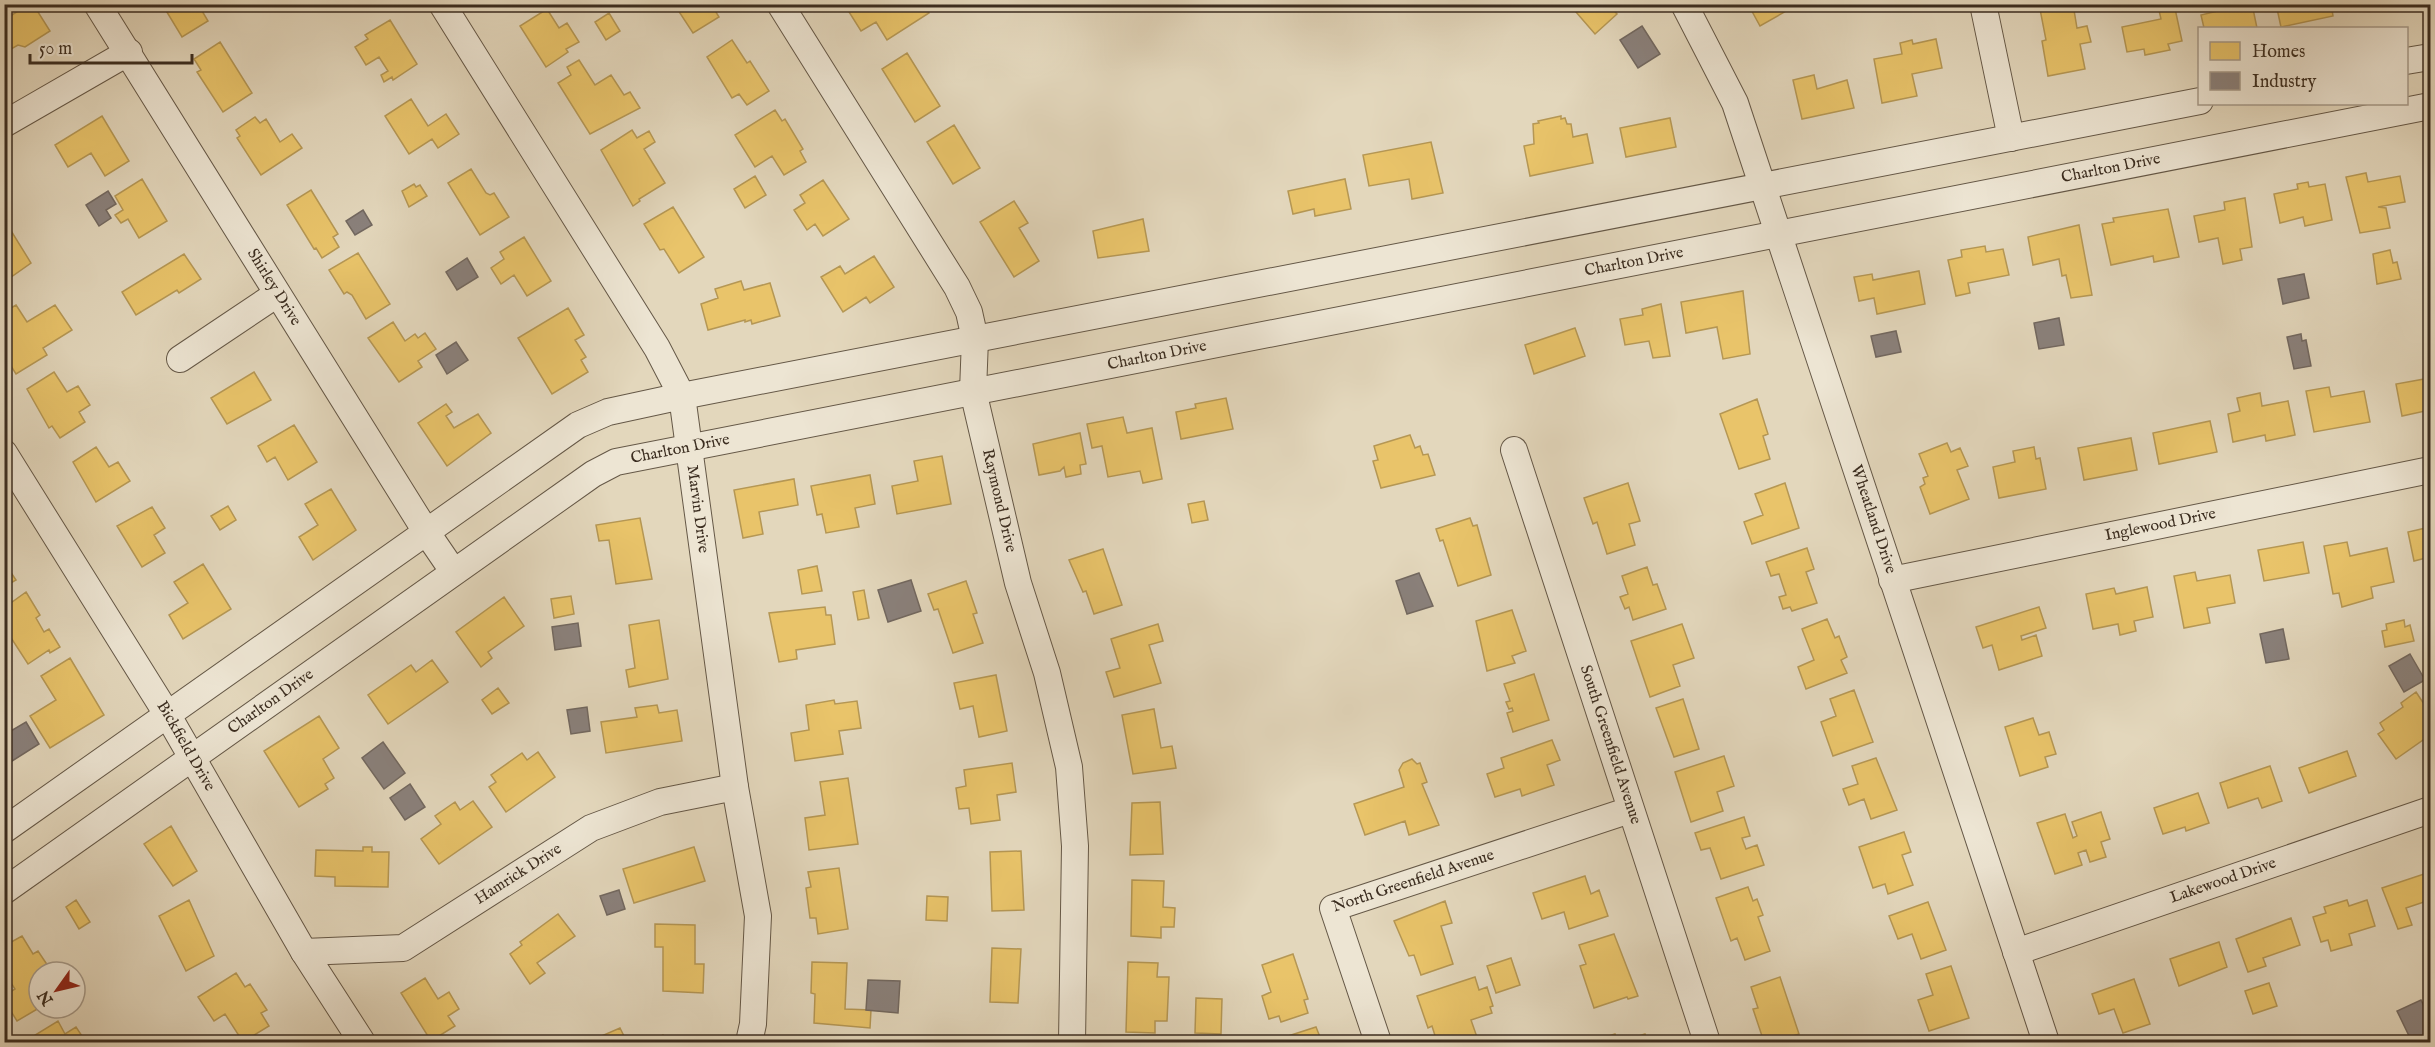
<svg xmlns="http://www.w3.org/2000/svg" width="2435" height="1047" font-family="'IM FELL English',serif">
<rect width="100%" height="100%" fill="#e3d7bc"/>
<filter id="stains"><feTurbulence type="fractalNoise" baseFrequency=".00333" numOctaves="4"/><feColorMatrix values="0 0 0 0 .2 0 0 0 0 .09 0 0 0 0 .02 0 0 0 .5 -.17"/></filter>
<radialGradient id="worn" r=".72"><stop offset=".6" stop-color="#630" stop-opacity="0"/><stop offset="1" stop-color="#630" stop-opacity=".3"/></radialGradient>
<!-- homes -->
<path fill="#e9c46a" stroke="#b59754" stroke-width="1.5" d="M29,4h4l17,27 -25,16 -7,-2 -14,8v-33z
M162,4h36l10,17 -26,16z
M674,4h37l8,13 -26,16z
M844,4h80l5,9 -42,27 -11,-18 -15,9z
M1569,4h39l9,10 -22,20z
M1748,4h37l3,6 -28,16z
M2039,4h34l4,24 10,-2 4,16 -11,2 5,25 -37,7 -6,-35 4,-1z
M2174,4l8,37 -14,3 2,6 -25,5 -1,-6 -17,3 -5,-25 39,-8 -3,-13z
M2234,4h18l5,24h-53l-3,-13 25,-6 -1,-3z
M2276,4h55l2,12 -52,11z
M547,9l12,19 8,-5 12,19 -13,7 2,3 -22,15 -26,-41z
M609,13l11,18 -14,9 -11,-18z
M390,20l27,44 -24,16 -1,-3 -8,5 -3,-7 7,-4 -9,-14 -13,8 -11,-18 13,-8 -3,-4z
M1936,39l6,29 -30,6 5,22 -35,7 -8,-44 28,-5 -2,-11 12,-3 1,4z
M732,40l15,23 3,-2 19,30 -22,14 -8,-11 -7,4 -25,-41z
M220,42l32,51 -29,19 -26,-40 4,-2 -7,-11z
M907,53l33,53 -25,16 -33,-53z
M579,60l16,25 16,-10 13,20 6,-3 10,16 -50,26 -32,-51 13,-8 -4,-8z
M1814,75l3,14 30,-9 7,28 -52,11 -9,-39z
M411,99l17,27 18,-12 13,20 -21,14 -6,-9 -23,15 -24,-38z
M775,110l7,11 3,-2 18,30 -3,2 6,11 -22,13 -12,-19 -17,11 -20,-32z
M102,116l27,45 -24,15 -14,-23 -23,14 -13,-22z
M1561,116v3l4,-1 2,6h4l2,13 14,-3 6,29 -63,13 -6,-30 10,-2 -1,-20 6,-1 -1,-2z
M255,117l5,6 6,-4 14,23 12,-8 10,14 -41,27 -24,-37 3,-2 -4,-6z
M1670,118l6,29 -50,10 -6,-29z
M954,125l26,43 -27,16 -26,-42z
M632,130l5,8 12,-7 6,11 -11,7 21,34 -26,16 1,2 -7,5 -32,-56z
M1431,142l12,51 -31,6 -3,-20 -40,7 -6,-31z
M471,169l15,24 4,2 4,-2 15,24 -29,18 -32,-52z
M2366,173l2,9 32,-6 5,26 -27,5 8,1 4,20 -30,5 -14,-56z
M755,176l11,19 -21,13 -11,-19z
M142,179l25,42 -28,17 -11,-19 -7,4 -6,-8 8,-5 -8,-14z
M1345,179l6,30 -36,7 -1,-7 -21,5 -5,-23z
M823,180l26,39 -26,17 -8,-12 -8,6 -13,-20 11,-7 -5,-8z
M2308,182l1,5 16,-3 7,36 -27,6 -2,-9 -23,6 -6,-29 24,-5 -1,-5z
M414,184l2,3 4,-2 7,11 -18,11 -7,-16z
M311,190l27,44 -5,3 6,10 -17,11 -6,-10 -2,1 -27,-44z
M2245,198l7,49 -12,2 2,11 -19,4 -5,-26 -19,4 -5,-26 31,-6 -1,-8z
M1014,201l14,22 -9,5 20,33 -25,16 -34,-55z
M673,207l31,50 -25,16 -15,-24 -4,1 -16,-26z
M2168,209l11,48 -25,5 -1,-6 -42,9 -9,-41 12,-2 -1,-4z
M1143,219l6,32 -51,7 -5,-27z
M5,221l26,42 -27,19v-60z
M2079,225l13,70 -21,3 -5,-23 -4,1 -3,-17 -26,6 -5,-28z
M524,237l27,44 -24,15 -13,-21 -13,9 -10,-16 13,-9 -4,-7z
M1985,246l1,6 17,-3 6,26 -41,8 2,10 -14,3 -8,-36 14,-3 -1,-7z
M2390,250l3,13 4,-1 4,17 -24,5 -4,-30z
M358,253l32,51 -24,15 -14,-24 -5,-3 -3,2 -15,-24z
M184,254l17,25 -22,14 -2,-3 -41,25 -14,-23z
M874,256l20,31 -24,16 -4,-6 -23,15 -22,-35 19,-11 5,8z
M1919,271l6,33 -48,10 -3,-16 -15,3 -5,-24 18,-3 1,6z
M741,281l3,9 26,-7 10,33 -28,8 -1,-4 -6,2v-2l-37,10 -7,-26 17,-6 -3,-9z
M1743,291l7,63 -27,5 -6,-32 -31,6 -5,-31z
M1661,304l9,52 -17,2 -4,-17 -24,4 -5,-26 23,-4 -1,-6z
M16,305l11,17 28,-17 17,25 -29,18 4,7 -31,19 -12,-19v-43z
M568,308l16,27 -9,5 11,17 -5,3 7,12 -36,22 -34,-56z
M393,322l12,19 10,-7 3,4 7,-5 11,16 -18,12 4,6 -23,15 -31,-44z
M1575,328l10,28 -51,18 -9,-29z
M54,372l13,20 11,-6 12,19 -11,7 6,10 -25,16 -8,-12 -3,2 -22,-39z
M254,372l17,28 -44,24 -16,-26z
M2430,378v32l-28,6 -6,-32z
M2329,387l2,10 33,-6 6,31 -56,10 -8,-41z
M2260,393l2,13 26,-5 7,34 -29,6 -1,-6 -32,7 -5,-28 12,-3 -3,-13z
M1226,398l7,31 -52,10 -5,-27 20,-4 -1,-4z
M1757,399l11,35 -5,2 7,23 -31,10 -19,-55z
M446,404l6,8 -6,4 8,12 24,-14 13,19 -44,33 -29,-43z
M1123,417l4,16 25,-5 10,51 -19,4 -3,-12 -32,6 -6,-31 -10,2 -5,-24z
M2210,421l7,31 -58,12 -6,-31z
M294,425l23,37 -29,18 -13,-23 -8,5 -9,-16z
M1080,433l6,31 -6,1 1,9 -15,3 -2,-10 -4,4 -21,4 -6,-31z
M1410,435l5,13 5,-2 3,9 5,-1 7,21 -54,13 -8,-27 5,-1 -4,-14z
M2131,438l6,32 -53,10 -6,-32z
M1947,443l4,9 9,-4 8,18 -11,4 12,29 -39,15 -10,-27 5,-3 -2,-6 5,-2 -9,-22z
M96,447l13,20 9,-5 12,19 -34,21 -23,-40z
M2034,447l2,12 4,-1 6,31 -47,9 -6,-31 22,-5 -2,-11z
M942,456l9,48 -54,10 -5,-28 26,-5 -4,-20z
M870,475l5,29 -20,4 4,19 -33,6 -4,-19 -5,1 -6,-29z
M794,479l4,26 -39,7 4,22 -20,4 -9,-48z
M1628,483l12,38 -11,3 6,21 -28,9 -10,-32 -4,2 -9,-26z
M1785,483l14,45 -47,16 -8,-22 19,-7 -8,-21z
M331,489l25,41 -43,30 -14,-23 19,-12 -13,-21z
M1204,501l4,19 -16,3 -4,-19z
M228,506l8,14 -16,10 -9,-14z
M152,507l13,21 -11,7 11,18 -23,14 -25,-41z
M640,518l12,61 -36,5 -7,-44 -10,1 -3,-16z
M1470,518l3,8 4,-1 14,50 -33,11 -15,-46 -3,1 -4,-12z
M2430,527v30l-16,4 -6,-29z
M2303,542l6,31 -45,8 -6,-31z
M2347,542l3,14 37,-8 7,34 -23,5 2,11 -31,9 -3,-14 -6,1 -9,-48z
M1807,548l7,21 -8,3 11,31 -25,8 -2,-4 -7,2 -4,-12 7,-2 -7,-21 -8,2 -5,-14z
M1103,549l19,56 -28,9 -8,-23 -3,1 -14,-32z
M4,562l12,18 -12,7z
M203,564l28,45 -48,30 -14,-24 19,-12 -14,-21z
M817,566l5,25 -20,3 -4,-24z
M1647,567l6,18 4,-1 9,25 -33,11 -4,-13 -4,2 -5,-12 8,-3 -6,-18z
M2195,572l2,9 33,-6 5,28 -28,5 3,15 -26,5 -10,-52z
M966,581l11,32 -4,1 10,29 -30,10 -15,-44 -4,1 -6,-16z
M2147,587l6,30 -19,4 2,10 -16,4 -2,-11 -25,5 -7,-35 28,-6 2,6z
M864,590l5,28 -11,2 -5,-28z
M26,592l14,23 -4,3 8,14 5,-3 11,18 -10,6 -1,-3 -21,14 -24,-37v-19z
M571,596l3,18 -20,4 -3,-19z
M504,597l20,29 -36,26 4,6 -11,9 -25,-35z
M825,607l1,8h5l4,29 -39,6 1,9 -18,3 -10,-49z
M2039,607l7,21 -25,8 1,4 14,-5 6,21 -43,14 -7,-25 -9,3 -7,-21z
M1512,610l14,41 -14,5 3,7 -28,8 -11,-50z
M1827,619l8,19 4,-2 8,21 -6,3 6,13 -41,16 -8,-22 16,-7 -12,-31z
M659,620l9,59 -39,8 -3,-17 9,-2 -6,-43z
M2404,620l1,7 5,-2 4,16 -29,6 -3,-16 5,-1 -1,-6z
M1158,624l5,17 -14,4 12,38 -47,14 -8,-25 14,-4 -9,-29z
M1682,624l12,34 -21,7 7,21 -30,11 -19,-56z
M70,658l34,57 -54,33 -20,-32 26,-16 -15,-24z
M432,660l16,22 -60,42 -20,-29 43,-30 5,7z
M1534,674l15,46 -36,12 -6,-19 6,-2 -1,-3 -3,1 -3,-7 4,-1 -6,-17z
M996,675l11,56 -28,6 -6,-31 -13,3 -6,-26z
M498,688l11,15 -17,11 -10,-14z
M1854,690l19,52 -40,14 -12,-34 15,-6 -6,-17z
M2416,692l14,21v22l-34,24 -18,-25 6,-4 -4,-7 23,-16 -2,-4z
M1683,699l16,50 -25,8 -18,-49z
M834,700l1,4 22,-3 4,27 -22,3 4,23 -48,7 -4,-28 18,-3 -3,-25z
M657,705l2,8 18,-3 5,31 -76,12 -5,-31 36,-5 -2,-9z
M1154,709l7,39 11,-2 4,22 -43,6 -11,-59z
M319,716l20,32 -16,11 11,19 -9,6 3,5 -29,18 -35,-56z
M2033,718l6,17 10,-3 7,22 -11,3 3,10 -28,9 -15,-49z
M1552,740l8,20 -13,5 7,20 -32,11 -2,-7 -25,8 -8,-23 17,-6 -3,-10z
M2347,751l9,25 -47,17 -10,-25z
M538,752l17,25 -49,35 -17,-25 7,-5 -5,-7 31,-22 5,7z
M1724,756l10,30 -17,6 6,19 -32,11 -16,-50z
M1876,758l21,52 -26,9 -7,-20 -15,6 -6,-16 15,-5 -6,-18z
M1412,759l5,5 3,-1 7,19 -5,2 17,41 -30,10 -4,-14 -40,14 -11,-31 50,-17 -5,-17 4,-7z
M1012,763l4,29 -19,3 3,25 -29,4 -2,-16 -10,1 -3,-21 10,-2 -2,-16z
M2270,766l12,35 -20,7 -4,-10 -30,10 -8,-25z
M848,778l10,66 -49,6 -4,-32 20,-3 -5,-33z
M2198,793l11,30 -23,8 -1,-4 -22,7 -9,-26z
M473,801l19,26 -53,37 -18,-25 20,-15 -6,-8 20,-14 5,8z
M1160,802l3,52 -33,1 2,-52z
M2101,812l9,27 -9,3 5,15 -16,5 -4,-12 -8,3 4,12 -27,9 -18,-51 28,-9 8,24 4,-2 -5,-14z
M1744,817l6,19 -8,2 4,11 11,-4 7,20 -43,14 -11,-31 -9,2 -6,-17z
M171,826l26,45 -24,15 -29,-42z
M1904,832l7,20 -9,3 11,30 -25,9 -3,-10 -12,4 -14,-41z
M363,847h9v5h17l-1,35 -53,-1v-9l-20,-1 1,-26 47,1z
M694,847l11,34 -71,22 -11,-34z
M1021,851l3,59 -32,1 -2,-59z
M839,868l9,61 -30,5 -2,-16h-6l-4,-30 5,-1 -3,-15z
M2430,872v28l-24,8 6,17 -14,4 -16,-41z
M1585,876l6,18 8,-4 9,26 -39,13 -5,-17 -22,7 -9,-26z
M1132,880l32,1 -1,26 12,1 -1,19h-13v11l-30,-2z
M1748,887l5,14 4,-2 6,16 -5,2 12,34 -25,9 -8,-22 -6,3 -15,-43z
M927,896l21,1 -1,24 -21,-1z
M76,900l14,22 -11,7 -13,-22z
M189,900l25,56 -28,15 -27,-55z
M2347,900l2,6 18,-6 8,26 -26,8 3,11 -21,6 -3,-11 -7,2 -8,-25 13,-4 -2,-6z
M1445,901l7,22 -11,3 12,38 -32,11 -7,-20 -5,1 -15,-35z
M1928,902l18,48 -25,9 -9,-25 -14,5 -9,-23z
M558,914l17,22 -38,27 8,10 -15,11 -20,-30 12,-9 -2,-3z
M2291,918l9,27 -37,13 3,8 -18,6 -12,-33z
M655,924l40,1v39h9l-1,29 -40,-2v-44h-8z
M1614,934l24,62 -10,3 -1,-2 -33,11 -14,-42 6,-2 -7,-19z
M22,936l11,18 5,-3 10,15 3,-1 4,7h-16v36l-22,13 -13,-21v-4l11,-7 -11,-17v-26z
M2219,942l8,25 -48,19 -9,-27z
M992,948l29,1 -3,54 -28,-1z
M1293,954l15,45 -4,1 4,13 -27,9 -2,-6 -10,3 -7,-23 9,-4 -9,-27z
M1511,958l9,27 -24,8 -9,-27z
M812,962l35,1 -2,46 26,1 -1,18 -56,-5 1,-29 -4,-1z
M1128,962l30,1 -1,14h12l-2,44h-12v12l-29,-1z
M1951,966l18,52 -40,13 -11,-31 15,-5 -7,-21z
M236,973l9,14 5,-3 17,26 -6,3 8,13 -26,16 -18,-28 -11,7 -16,-24z
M1475,977l4,13 8,-3 6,19 -3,1 2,6 -21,7 7,20 -6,2h-35l-5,-16 -4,2 -11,-32z
M1780,977l19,57 -26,8h-9l-11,-33 5,-1 -7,-21z
M425,978l13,21 11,-7 10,17 -11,7 7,10 -24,15 -30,-48z
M2134,979l16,45 -27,9 -9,-24 -15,5 -7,-20z
M2269,983l8,23 -24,8 -8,-23z
M1196,998l26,1 -1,35 -26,-1z
M58,1021l7,13 11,-7 10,15h-58l-1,-2z
M1316,1027l6,15h-35l-2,-5z
M620,1028l7,14h-25l-3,-5z
M1615,1034l3,8h-28z
M1645,1034l3,8h-28z
M663,1035l3,7h-30l11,-5 2,5z
M1974,1036l2,6h-22z"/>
<!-- industry -->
<path fill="#8a817c" stroke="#726860" stroke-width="1.5" d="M1642,26l18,28 -22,14 -18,-28z
M108,191l8,13 -10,6 5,8 -12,8 -13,-21z
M363,210l9,15 -17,10 -9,-14z
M467,258l11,19 -21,13 -11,-18z
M2304,274l5,24 -26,6 -5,-25z
M2059,318l5,27 -25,4 -5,-26z
M1896,331l5,21 -25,5 -5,-21z
M2301,334l1,7 4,-1 5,26 -17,3 -7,-32z
M456,342l12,18 -21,14 -11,-19z
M1419,573l14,33 -26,8 -11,-33z
M911,580l10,31 -33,11 -10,-32z
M578,623l3,23 -26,4 -3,-23z
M2283,629l6,30 -23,4 -6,-29z
M2410,654l15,26 -21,12 -15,-26z
M587,707l3,24 -19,3 -4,-24z
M26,722l13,22 -30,19 -5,-7v-21z
M383,742l22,31 -21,16 -22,-31z
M410,784l15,23 -20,13 -15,-22z
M619,890l6,19 -18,6 -7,-19z
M868,980l32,1 -2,32 -32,-3z
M2421,1000l9,19v14l-18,9 -15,-31z"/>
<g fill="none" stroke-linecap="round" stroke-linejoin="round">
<defs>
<g id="minor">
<path id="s1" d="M97,4l328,526 28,41"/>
<path id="s2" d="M442,4l215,344 25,48 53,391 23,129 -5,108 -4,18"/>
<path id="s3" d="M780,4l177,283 12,25 6,27 -2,52 45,192 29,90 22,94 6,79 -3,196"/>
<path id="s4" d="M1684,4l51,99 311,939"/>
<path d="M1983,4l28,134"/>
<path d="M2406,61l24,-4"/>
<path d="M4,124l125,-72"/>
<path d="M180,359l97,-65"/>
<path id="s5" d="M1514,450l193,592"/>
<path id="s6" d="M4,453l163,261 137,238 58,90"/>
<path id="s7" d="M1892,580l538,-110"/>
<path d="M4,830l574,-405 30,-13 74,-16 1518,-295"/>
<path id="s8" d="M4,891l589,-417 23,-12 1814,-356"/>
<path id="s9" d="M304,952l99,-4 188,-120 69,-26 75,-15"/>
<path id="s10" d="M2016,952l414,-142"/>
<path id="s11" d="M1378,1042l-45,-134 297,-98"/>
</g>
</defs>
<!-- minor casing -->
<use href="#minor" stroke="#655847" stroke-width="28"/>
<!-- minor -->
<use href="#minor" stroke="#ede5d3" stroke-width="26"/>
</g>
<g text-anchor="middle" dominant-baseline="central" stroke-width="6" stroke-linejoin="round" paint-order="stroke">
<!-- street labels -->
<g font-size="16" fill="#3b2d20" stroke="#ede5d3">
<text stroke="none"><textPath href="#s8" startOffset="2271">Charlton Drive</textPath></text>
<text stroke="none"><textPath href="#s8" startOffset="1785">Charlton Drive</textPath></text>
<text stroke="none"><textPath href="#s1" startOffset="334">Shirley Drive</textPath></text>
<text stroke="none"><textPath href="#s8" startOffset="1299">Charlton Drive</textPath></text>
<text stroke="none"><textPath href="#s8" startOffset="813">Charlton Drive</textPath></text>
<text stroke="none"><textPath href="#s3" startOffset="554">Raymond Drive</textPath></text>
<text stroke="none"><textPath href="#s2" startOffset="574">Marvin Drive</textPath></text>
<text stroke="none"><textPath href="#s4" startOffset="550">Wheatland Drive</textPath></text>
<text stroke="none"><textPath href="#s7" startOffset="274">Inglewood Drive</textPath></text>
<text stroke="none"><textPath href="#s8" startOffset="327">Charlton Drive</textPath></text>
<text stroke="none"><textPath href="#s5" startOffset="310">South Greenfield Avenue</textPath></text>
<text stroke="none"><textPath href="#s6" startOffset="345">Bickfield Drive</textPath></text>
<text stroke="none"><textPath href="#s9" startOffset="236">Hamrick Drive</textPath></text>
<text stroke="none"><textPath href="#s10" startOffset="219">Lakewood Drive</textPath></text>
<text stroke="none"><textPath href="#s11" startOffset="226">North Greenfield Avenue</textPath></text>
</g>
</g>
<!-- margin -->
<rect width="2435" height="1047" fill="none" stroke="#e3d7bc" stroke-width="24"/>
<rect x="6" y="6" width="2423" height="1035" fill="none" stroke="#3b2d20" stroke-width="3"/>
<rect x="12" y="12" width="2411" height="1023" fill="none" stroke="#3b2d20" stroke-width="1.5"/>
<!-- legend -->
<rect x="2198" y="27" width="210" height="78" fill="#ede5d3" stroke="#a69b8b" stroke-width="1.5"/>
<rect x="2210" y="42" width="30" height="18" fill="#e9c46a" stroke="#a69b8b" stroke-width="1.5"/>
<text x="2252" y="57" font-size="18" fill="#3b2d20">Homes</text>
<rect x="2210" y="72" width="30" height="18" fill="#8a817c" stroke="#a69b8b" stroke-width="1.5"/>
<text x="2252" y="87" font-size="18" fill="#3b2d20">Industry</text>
<!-- north arrow -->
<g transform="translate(57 990) rotate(236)"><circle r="28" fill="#ede5d3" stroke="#a69b8b" stroke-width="1.5"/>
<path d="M0-4.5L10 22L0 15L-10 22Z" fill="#8f2418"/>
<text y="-9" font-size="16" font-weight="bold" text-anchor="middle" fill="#3b2d20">N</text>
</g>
<!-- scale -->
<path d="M30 54v9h162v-9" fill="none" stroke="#3b2d20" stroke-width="3"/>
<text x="39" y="54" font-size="18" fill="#3b2d20" stroke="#ede5d3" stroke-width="4.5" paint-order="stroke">50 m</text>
<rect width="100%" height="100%" filter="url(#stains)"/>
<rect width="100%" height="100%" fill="url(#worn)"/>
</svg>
